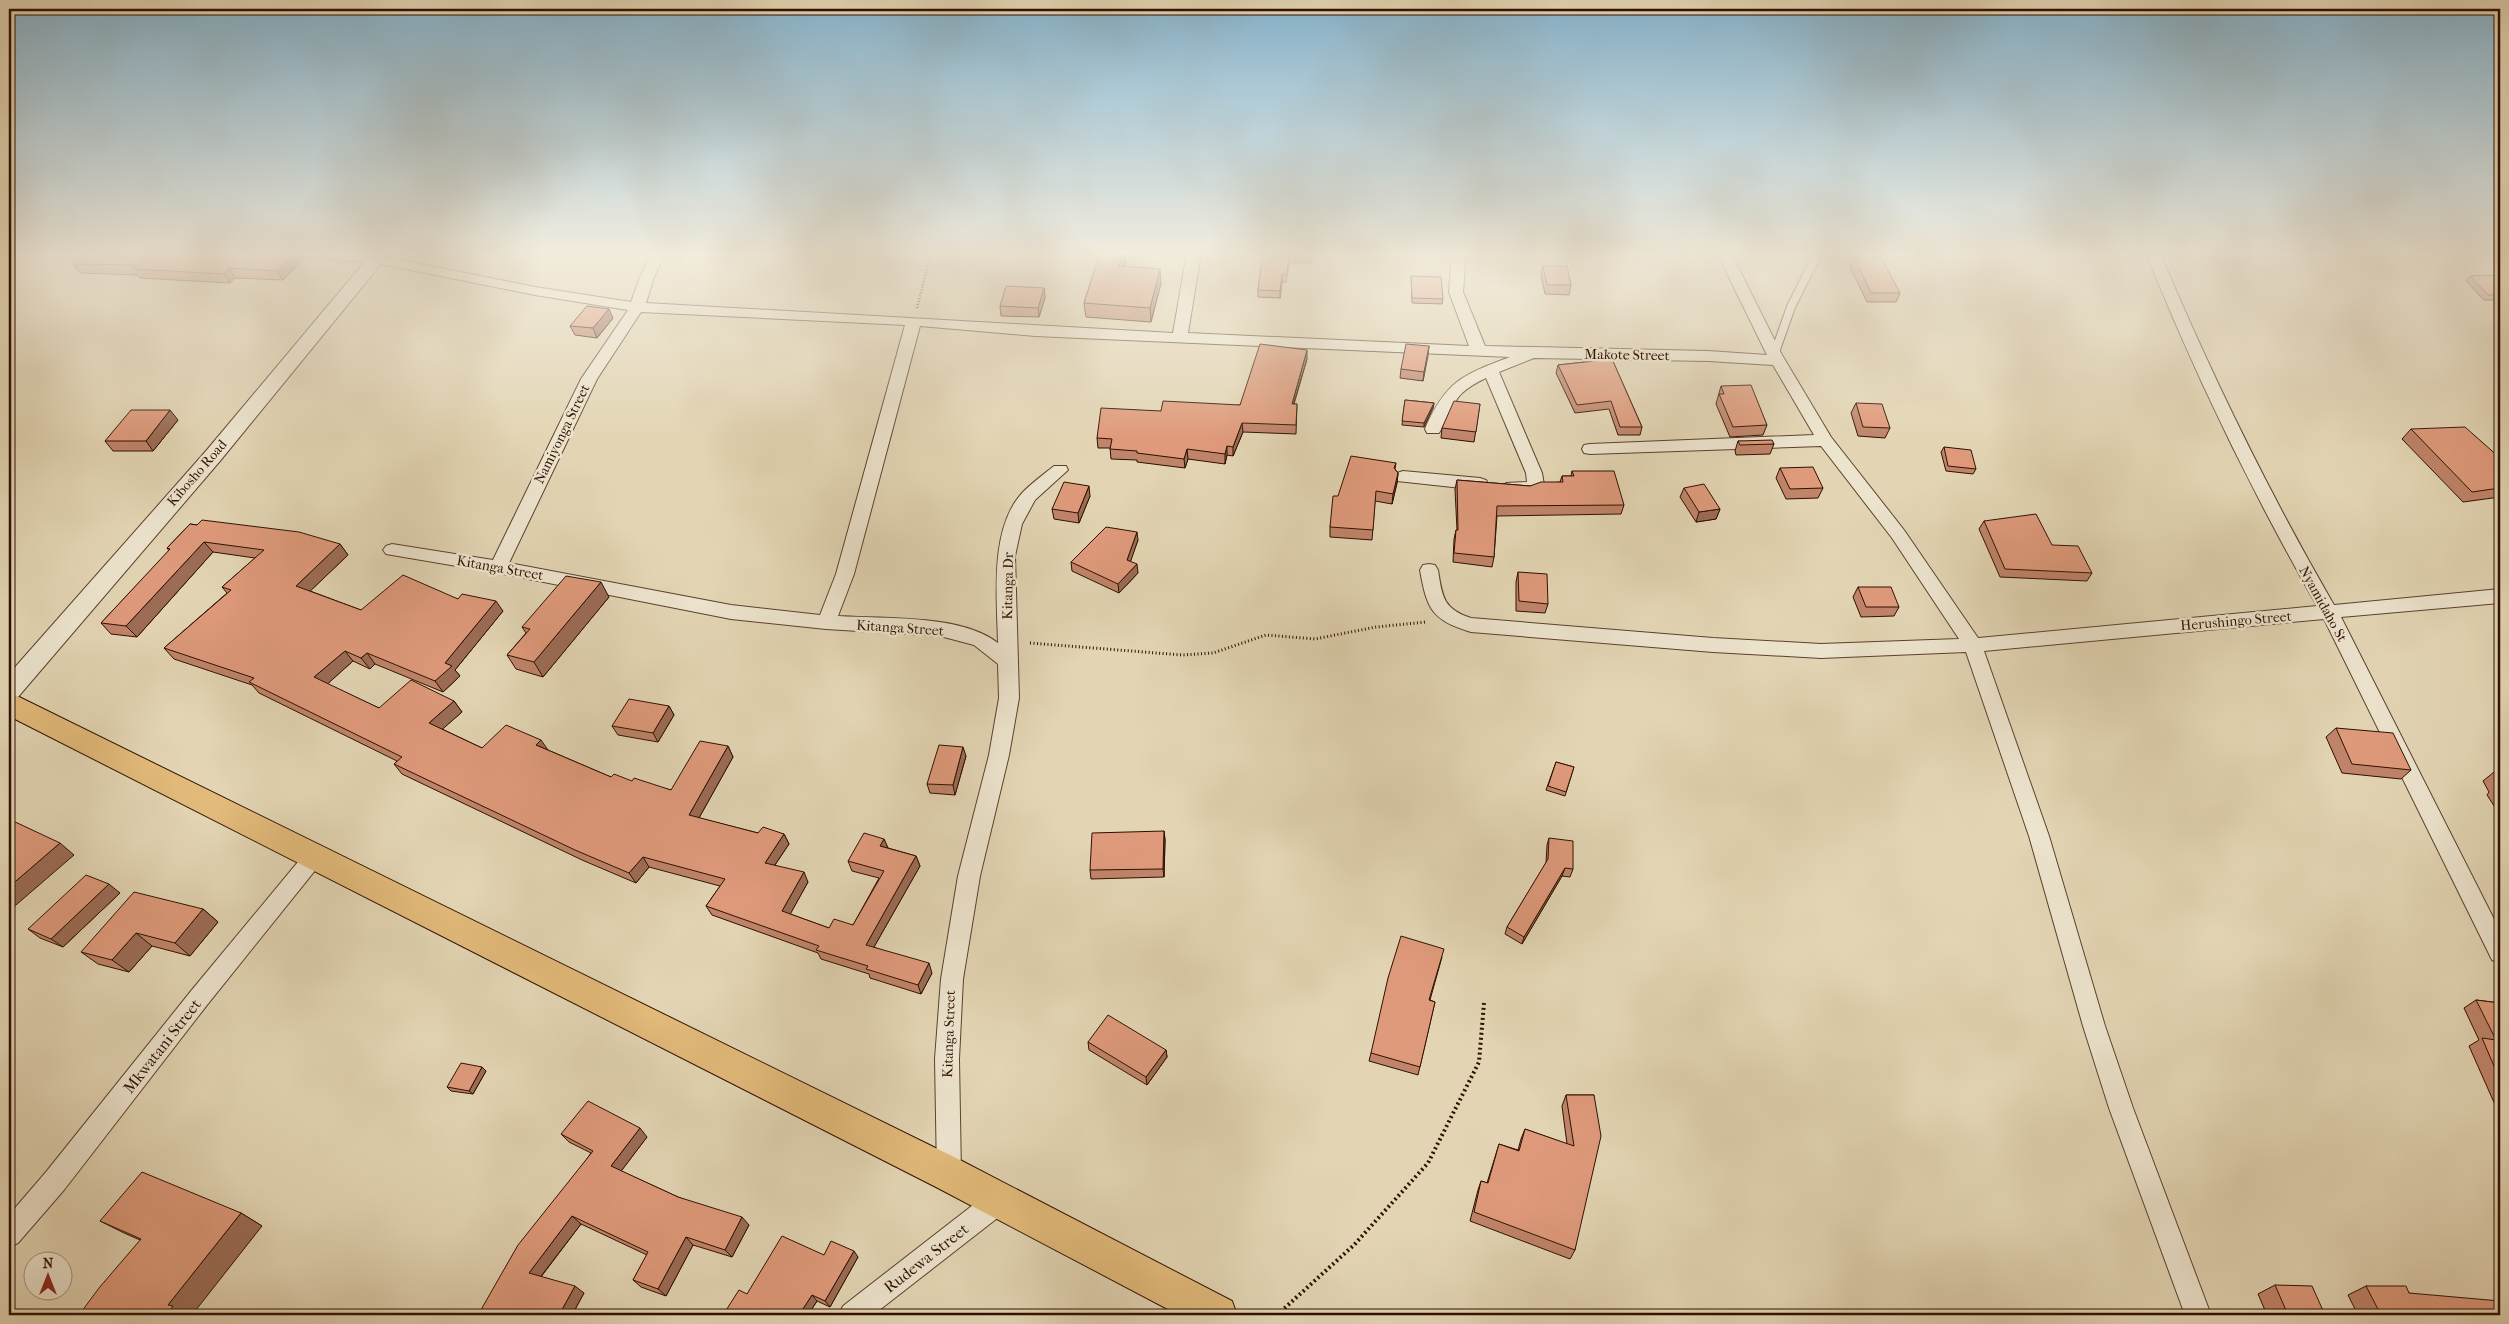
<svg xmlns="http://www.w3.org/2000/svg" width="2509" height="1324" font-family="'IM FELL French Canon',serif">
<rect width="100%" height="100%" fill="#e3d5b4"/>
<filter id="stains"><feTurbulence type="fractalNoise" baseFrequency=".004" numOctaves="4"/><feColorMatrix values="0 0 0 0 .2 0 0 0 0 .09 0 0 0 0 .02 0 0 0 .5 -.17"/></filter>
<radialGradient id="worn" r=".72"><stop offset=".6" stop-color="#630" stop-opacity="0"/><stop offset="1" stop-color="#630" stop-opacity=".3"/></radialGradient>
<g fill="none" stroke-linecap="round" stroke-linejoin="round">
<defs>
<path id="service" d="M1774,355l17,-48 27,-54"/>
<path id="minor" d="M293,253l83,2 159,32 96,15 9,-25 12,-24h14l-12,24 -8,26 527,30 14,-80h14l-13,80 281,13 -20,-54 3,-39h14l-3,39 22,54 223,5 59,4 -50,-102h14l51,102 49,82 73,93 74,108 339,-32c-65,-114 -122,-231 -171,-353h14c51,121 108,238 174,352l166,-16v14l-159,14 159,314v32l-8,-3 -168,-341 -340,32 65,185 56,190 28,82 78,207h-26l-76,-207 -26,-82 -54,-190 -63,-184 -145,6 -108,-6 -242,-20c-39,-12 -44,-22 -51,-62l3,-5 6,-1 6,1 3,5c4,26 5,39 33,48l242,20 108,6 138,-5 -67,-101 -71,-92 -231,8 -6,-1 -2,-4 2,-4 6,-1 224,-9 -41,-70 -65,-4 -174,-3 -35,14 43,101 2,12 -2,4c-12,5 -23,6 -36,2l-2,-4 2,-4 21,-1 -1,-9 -40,-95c-36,17 -29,26 -47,55h-12l-2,-4c21,-48 37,-54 85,-72l-475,-21 -115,-10 -66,248 -16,42c45,3 123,-2 160,27 -1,-46 -9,-117 26,-152 9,-9 20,-17 30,-25h12l2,4 -33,30 -13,24 -7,32 4,142 -10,57 -29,121 -17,103 -4,80 2,115 -3,9 -9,3 -9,-3 -3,-9 -2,-115 6,-80 17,-103 31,-121 10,-57 -1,-34 -24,-19 -34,-9 -114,-7 -95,-10 -233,-46 -112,-19 -3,-4 3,-4 6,-2 101,16 88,-181 47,-69 -93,-15 -159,-32 -76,-6zM641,312l264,13 -69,249 -16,41 -89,-10 -222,-42 88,-184z
M1403,471l77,7 6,2 2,4 -2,4 -6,2 -83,-9 -2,-4 2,-4z
M314,848l7,3 3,6 -3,6 -114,142 -143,185 -46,53 -9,4v-32l37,-43 145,-181 116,-140z
M1000,1188l9,3 3,9 -3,9 -136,106h-34l4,-9 148,-115z"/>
<path id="tertiary" d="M372,253h18l-170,208 -202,236 -9,2v-25l197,-223z"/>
<path id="trunk" d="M9,692l953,469 270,140 5,14h-58l-243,-128 -927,-471z"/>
</defs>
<!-- service casing -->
<use href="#service" stroke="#5b412d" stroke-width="10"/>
<!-- minor casing -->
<use href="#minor" stroke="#5b412d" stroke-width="2"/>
<!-- tertiary casing -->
<use href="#tertiary" stroke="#5b412d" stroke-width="2"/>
<!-- trunk casing -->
<use href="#trunk" stroke="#2e1000" stroke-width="2"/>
<!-- path-far2 -->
<path stroke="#2e1000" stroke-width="2.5" stroke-dasharray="1 2" stroke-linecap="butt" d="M917,308l14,-55"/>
<!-- path-far1 -->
<path stroke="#2e1000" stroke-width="3" stroke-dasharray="1 2.5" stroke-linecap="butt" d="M1030,643l152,12 31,-2 53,-18 49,4 61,-12 50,-5"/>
<!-- path -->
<path stroke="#2e1000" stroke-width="4" stroke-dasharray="2 3" stroke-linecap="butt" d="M1277,1315l77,-70 74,-82 51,-101 5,-59"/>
<!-- service -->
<use href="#service" stroke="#ede4ce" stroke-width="8"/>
<!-- minor -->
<use href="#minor" fill="#ede4ce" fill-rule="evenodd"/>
<!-- tertiary -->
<use href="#tertiary" fill="#ede4ce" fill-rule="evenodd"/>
<!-- trunk -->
<use href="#trunk" fill="#e2ba7a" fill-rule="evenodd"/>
</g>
<!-- wall -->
<path fill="#c0846a" stroke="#2e1000" d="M1078,253h47l1,9 -1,5 36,16 -10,39 -65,-5 -2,-14 16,-48h-21z
M1263,253h48v10h-22l-3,19h-4l-2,16 -22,-1v-7z
M1854,257l46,36 -4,9h-29l-17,-35z
M304,259l-21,21 -48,-2 -5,5 -90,-5 -3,-3 -57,-2 -7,-9z
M1543,266l28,19 -2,10 -24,-1 -4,-19z
M1411,276l32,23 -1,5 -30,-1z
M2470,276h30v24h-16l-18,-19z
M1044,288l1,10 -6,19 -38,-1 -1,-10z
M613,318l-16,20 -22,-3 -5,-9z
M1429,346l-6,35 -23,-3 1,-9z
M1307,359l-13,45h3l-1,30 -53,-2 -10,24 -6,-1 -2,9 -37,-5 -3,9 -48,-6v-2l-26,-1 -1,-11h-12l-1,-10 64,-27 79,-6z
M1612,359l30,68 -2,8h-22l-9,-26 -34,4 -19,-40 2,-8z
M1721,386l46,39 -4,10 -33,2 -14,-33z
M1405,400l29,3 -1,5 -9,19 -22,-2z
M1856,403l34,25 -5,10 -27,-2 -7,-23z
M1480,404l-6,38 -33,-4 1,-10z
M178,420l-25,31h-40l-8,-10z
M2411,429l89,29v39l-37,5 -61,-63z
M1738,441l36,3 -4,10 -34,1 -1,-4z
M1944,447l32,22 -3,5 -27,-3 -5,-19z
M1396,463l-1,6 3,4 -1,10 -5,21 -17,-3 -3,39 -42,-3v-10l8,-31z
M1780,468l43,20 -5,10 -32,1 -10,-21z
M1572,471l52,34 -3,9 -124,2 -3,41 -2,10 -39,-5 1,-23 2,-9h1l-2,-41 2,-9 73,6 30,-4 2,-6h9z
M1684,488l36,21 -4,10 -20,3 -16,-25z
M1090,496l-11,27 -25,-4 -2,-10z
M1984,521l108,52 -5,8 -87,-4 -21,-48z
M190,524l150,20 8,11 -38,36 51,19 97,-11 45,12 -48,59 5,6 -17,16 -68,-28 -5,5 -17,-8 -26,23 52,24 75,-7 8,11 -20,17 40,19 66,2 63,27 60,13 57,-44 5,11 -34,61 59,15 26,1 5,10 -14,21 33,17 -18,32 39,14 24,-3 26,-47 -27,-7 -4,-10 36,-22 4,9 28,8 4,10 -46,81 58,26 -11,21 -51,-16 -1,-4 -48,-15 -3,-6 -106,-38 -6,-9 14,-20 -71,-19 -13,16 -54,-23 -180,-86 -8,-10 3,-3 -138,-68 -7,-8 -78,-26 -10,-11 63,-55 -5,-6 33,-29 -42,-6 -76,85 -26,-3 -10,-11 68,-72 -2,-3z
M1138,540l-8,21 8,12 -19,20 -47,-22 -1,-9z
M1518,572l30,32 -3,9 -29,-2v-29z
M1858,587l41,20 -5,9 -33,1 -8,-20z
M609,597l-66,80 -27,-8 -9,-14 19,-22 -4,-6z
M669,706l5,9 -16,27 -40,-7 -6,-9z
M2336,728l75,42 -10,9 -59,-6 -16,-36z
M966,756l-11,39 -25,-2 -3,-9z
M1556,762l18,5 -9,29 -19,-6z
M2494,772h6v43l-13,-20 2,-3 -6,-11z
M1164,831l1,9 -1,37 -73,2 -1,-9z
M1549,838l24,31 -3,8 -8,-1 -40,68 -17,-10 2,-7 39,-64 1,-18z
M120,893l-57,54 -23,-9 -12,-9z
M203,909l15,13 -28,34 -38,-10 -23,26 -31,-8 -17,-12z
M1442,957l-12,43 5,2 -17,73 -49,-14 2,-8z
M2476,1000l24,3v113l-31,-70 10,-6 -15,-32z
M1088,1042l78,8 1,7 -20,28 -58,-35z
M482,1067l4,4 -13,23 -22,-3 -4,-4z
M1566,1095h28l-19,155 -5,9 -100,-38 8,-31 3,-9 6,2 12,-39 19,6 3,-11 4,-10 42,15 -5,-38z
M561,1134l86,3 -26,34 57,26 71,28 -17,32 -39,-12 -27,51 -25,-9 -8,-7 14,-25 -66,-31 -40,53 43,16 -12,22h-94l113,-162 -22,-11z
M241,1213l21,13 -122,14 -16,-7 -24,-12z
M824,1255l34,2 -28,50 -13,-6 -9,14h-85l24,-21z
M2275,1285l50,30h-58l-9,-21z
M2366,1286l43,7 91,22h-142l-10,-20z"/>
<!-- shaded-wall -->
<path fill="#9c6c56" stroke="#2e1000" d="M295,253h5l4,6 -21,21 -6,-9z
M1124,253h1l1,9 -5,18 -2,-14z
M229,268l6,10 -5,5 -6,-9z
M1160,269l1,14 -10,39 -1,-14z
M1282,274v8l-2,16v-7z
M1044,288l1,10 -6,19 -1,-9z
M609,309l4,9 -16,20 -4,-10z
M1429,346l-1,10 -5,25 1,-9z
M1307,350v9l-16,54 1,-9z
M1434,403l-1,5 -9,19v-4z
M170,410l8,10 -25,31 -7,-10z
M1242,423l1,9 -10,24v-9z
M1227,446v9l-2,9v-10z
M1187,449l1,10 -3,9 -1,-9z
M1398,473l-1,10 -5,21 1,-10z
M1089,486l1,10 -11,27 -1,-10z
M1720,509l-4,10 -20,3 3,-10z
M1137,532l1,8 -10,29 -1,-9z
M204,542l9,10 -76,85 -11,-11z
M340,544l8,11 -44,42 -8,-11z
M1137,564l1,9 -19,20 -1,-9z
M601,582l8,15 -66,80 -9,-15z
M496,601l7,10 -48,59 5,6 -17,16 -8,-11 10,-18z
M345,651l8,10 -30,27 -9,-11z
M367,653l8,11 -5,5 -9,-11z
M454,701l8,11 -25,22 -8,-11z
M669,706l5,9 -16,27 -5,-9z
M541,740l7,10 -12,-5z
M728,746l5,11 -38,68 -6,-10z
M963,747l3,9 -11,39 -2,-10z
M1164,831l1,9 -1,37 -1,-8z
M784,834l5,10 -19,28 -5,-9z
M884,839l4,9 -8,-2z
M60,843l14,12 -65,56v-24z
M916,856l4,10 -50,88 -4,-9z
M643,857l6,10 -13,16 -7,-10z
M1565,868l-3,8 -40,68 2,-7z
M804,872l4,10 -21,38 -5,-9z
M109,884l11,9 -57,54 -12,-8z
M203,909l15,13 -28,34 -15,-13z
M136,933l16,13 -23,26 -17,-12z
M929,963l3,10 -11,21 -3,-9z
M1166,1050l1,7 -20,28 -1,-8z
M482,1067l4,4 -13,23 -4,-3z
M640,1128l7,9 -28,37 -8,-8z
M241,1213l21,13 -70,89h-25l1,-10z
M572,1216l9,8 -43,56 -9,-7z
M742,1217l7,8 -17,32 -7,-7z
M686,1237l7,8 -27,51 -8,-7z
M854,1251l4,6 -28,50 -5,-6z
M575,1286l9,7 -12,22h-13z
M812,1295l5,6 -9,14h-9z"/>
<!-- building -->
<path fill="#df9a7b" stroke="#2e1000" d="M84,253h211l-18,18 -48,-3 -5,6 -91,-5 4,-4 -64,-1z
M1100,253h24l-5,13 41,3 -10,39 -66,-5z
M1263,253h48v3l-22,-1 -2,20 -5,-1 -2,17 -22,-1z
M1854,257h27l19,36h-29z
M1543,266h24l4,19h-24z
M2499,275l1,1v19h-12l-18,-19z
M1411,276l30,1 2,22 -31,-1z
M1006,286l38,2 -6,20 -38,-2z
M587,306l22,3 -16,19 -23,-2z
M1260,344l47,6 -15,54h5l-1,21 -54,-2 -9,24 -6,-1 -2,8 -38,-5 -3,10 -47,-6v-2l-27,-2 2,-10 -15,-1 4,-30 60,3 2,-10 77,4z
M1406,344l23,2 -5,26 -23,-3z
M1612,359l30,68h-22l-9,-26 -34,4 -19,-40z
M1751,385l16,40 -34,2 -14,-33h5l-3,-8z
M1405,400l29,3 -10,20 -22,-2z
M1454,401l26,3 -4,28 -34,-4z
M1856,403l26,1 8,24 -27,-1z
M131,410h39l-24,31h-41z
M2465,427l35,31v30l-28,4 -61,-63z
M1772,440l2,4 -34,1 -2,-4z
M1944,447l27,3 5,19 -28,-3z
M1351,456l45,7 -2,5 4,5 -5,21 -17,-3 -3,39 -43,-3 3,-31h5z
M1813,467l10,21 -33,1 -10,-21z
M1572,471h42l10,34 -127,1 -3,51 -40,-4 2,-23h2l-1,-50 73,6 11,-4h22l-1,-6h12z
M1064,482l25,4 -11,27 -26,-4z
M1704,484l16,25 -21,3 -15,-24z
M2036,514l16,31 26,1 14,27 -87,-4 -21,-48z
M202,520l97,12 41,12 -44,42 65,24 42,-35 55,24 4,-5 34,7 -51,62 7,3 -17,15 -68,-28 -6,5 -16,-7 -31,26 65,31 32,-28 43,21 -25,22 53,25 24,-23 35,15 -5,5 75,32 3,-3 18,7 2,-3 37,12 29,-49 28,5 -39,69 69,18 5,-6 21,7 -19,29 39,9 -22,39 47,17 5,-9 19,6 31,-54 -36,-10 16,-28 20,6 -4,7 36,10 -50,89 63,18 -11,22 -52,-16 2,-3 -52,-16 3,-4 -113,-40 19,-27 -82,-22 -14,16 -54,-23 -181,-86 8,-7 -153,-75 5,-4 -90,-30 67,-58 -9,-3 42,-37 -60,-8 -78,84 -25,-3 69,-74 -3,-1 23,-24 7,1z
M1106,527l31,5 -10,28 10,4 -19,20 -47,-22z
M1518,572l29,2 1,30 -29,-3z
M566,576l35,6 -67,80 -27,-7 23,-26 -8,-2z
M1858,587h33l8,20h-33z
M629,699l40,7 -16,27 -41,-7z
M2336,728l57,5 18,37 -59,-6z
M939,745l24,2 -10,38 -26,-1z
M1556,762l18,5 -8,25 -18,-6z
M2494,772h6v10z
M11,820l49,23 -51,44v-66z
M1164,831l-1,38 -73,1 2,-37z
M1549,838l24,3v28l-8,-1 -41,69 -17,-10 41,-68z
M86,875l23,9 -58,55 -23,-10z
M134,892l69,17 -28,34 -39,-10 -24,27 -31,-8z
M1401,936l43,13 -15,51 6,2 -15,65 -49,-14 17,-75z
M2476,1000l24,3v77l-18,-42 14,2z
M1108,1015l58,35 -20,27 -58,-35z
M461,1063l21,4 -13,24 -22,-4z
M1566,1095h28l7,41 -26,114 -101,-38 7,-31 7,2 11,-39 20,7 6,-22 49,17z
M588,1101l52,27 -29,38 67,31 64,20 -17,33 -39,-13 -28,52 -25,-9 15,-28 -76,-36 -43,57 46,13 -16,29h-81l40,-70 75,-94 -32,-17z
M142,1172l99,41 -73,92 5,1 -6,9h-88l20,-27 42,-49 -41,-18z
M782,1236l42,19 7,-14 23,10 -29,50 -13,-6 -13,20h-76l16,-25 8,4z
M2275,1285l37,1 13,29h-37z
M2366,1286h40l3,7 91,8v14h-119z"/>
<!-- sky -->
<linearGradient id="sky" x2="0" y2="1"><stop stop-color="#87b6d1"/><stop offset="0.58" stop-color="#f2ecdd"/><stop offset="1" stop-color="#f2ecdd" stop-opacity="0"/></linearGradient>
<rect width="2509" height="438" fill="url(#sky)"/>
<g text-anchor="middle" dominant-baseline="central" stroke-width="5" stroke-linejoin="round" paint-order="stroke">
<!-- street labels -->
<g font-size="14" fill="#2e1000" stroke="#ede4ce">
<text transform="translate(1627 355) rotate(1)">Makote Street</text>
<text transform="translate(562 434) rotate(-64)">Namiyonga Street</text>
<text transform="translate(197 473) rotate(-49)">Kibosho Road</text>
<text transform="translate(500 568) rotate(10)">Kitanga Street</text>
<text transform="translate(1008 586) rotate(-89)">Kitanga Dr</text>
<text transform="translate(2323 604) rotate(61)">Nyamidaho St</text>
<text transform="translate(2236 621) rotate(-5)">Herushingo Street</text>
<text transform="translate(900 628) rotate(4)">Kitanga Street</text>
<text transform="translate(949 1034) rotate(-88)">Kitanga Street</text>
</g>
<!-- near-street labels -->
<g font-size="16" fill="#2e1000" stroke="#ede4ce">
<text transform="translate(162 1046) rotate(-52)">Mkwatani Street</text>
<text transform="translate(926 1258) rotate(-38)">Rudewa Street</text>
</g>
</g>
<!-- margin -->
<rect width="2509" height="1324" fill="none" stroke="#e3d5b4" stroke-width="30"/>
<rect x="10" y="10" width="2489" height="1304" fill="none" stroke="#2e1000" stroke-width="2.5"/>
<rect x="15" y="15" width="2479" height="1294" fill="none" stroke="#2e1000"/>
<!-- north arrow -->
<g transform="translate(48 1276)"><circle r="24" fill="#ede4ce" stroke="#a18f7c"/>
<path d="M0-4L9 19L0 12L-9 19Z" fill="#8f2418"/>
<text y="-8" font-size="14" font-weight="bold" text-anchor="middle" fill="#2e1000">N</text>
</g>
<rect width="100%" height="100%" filter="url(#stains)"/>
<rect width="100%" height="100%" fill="url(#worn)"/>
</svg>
